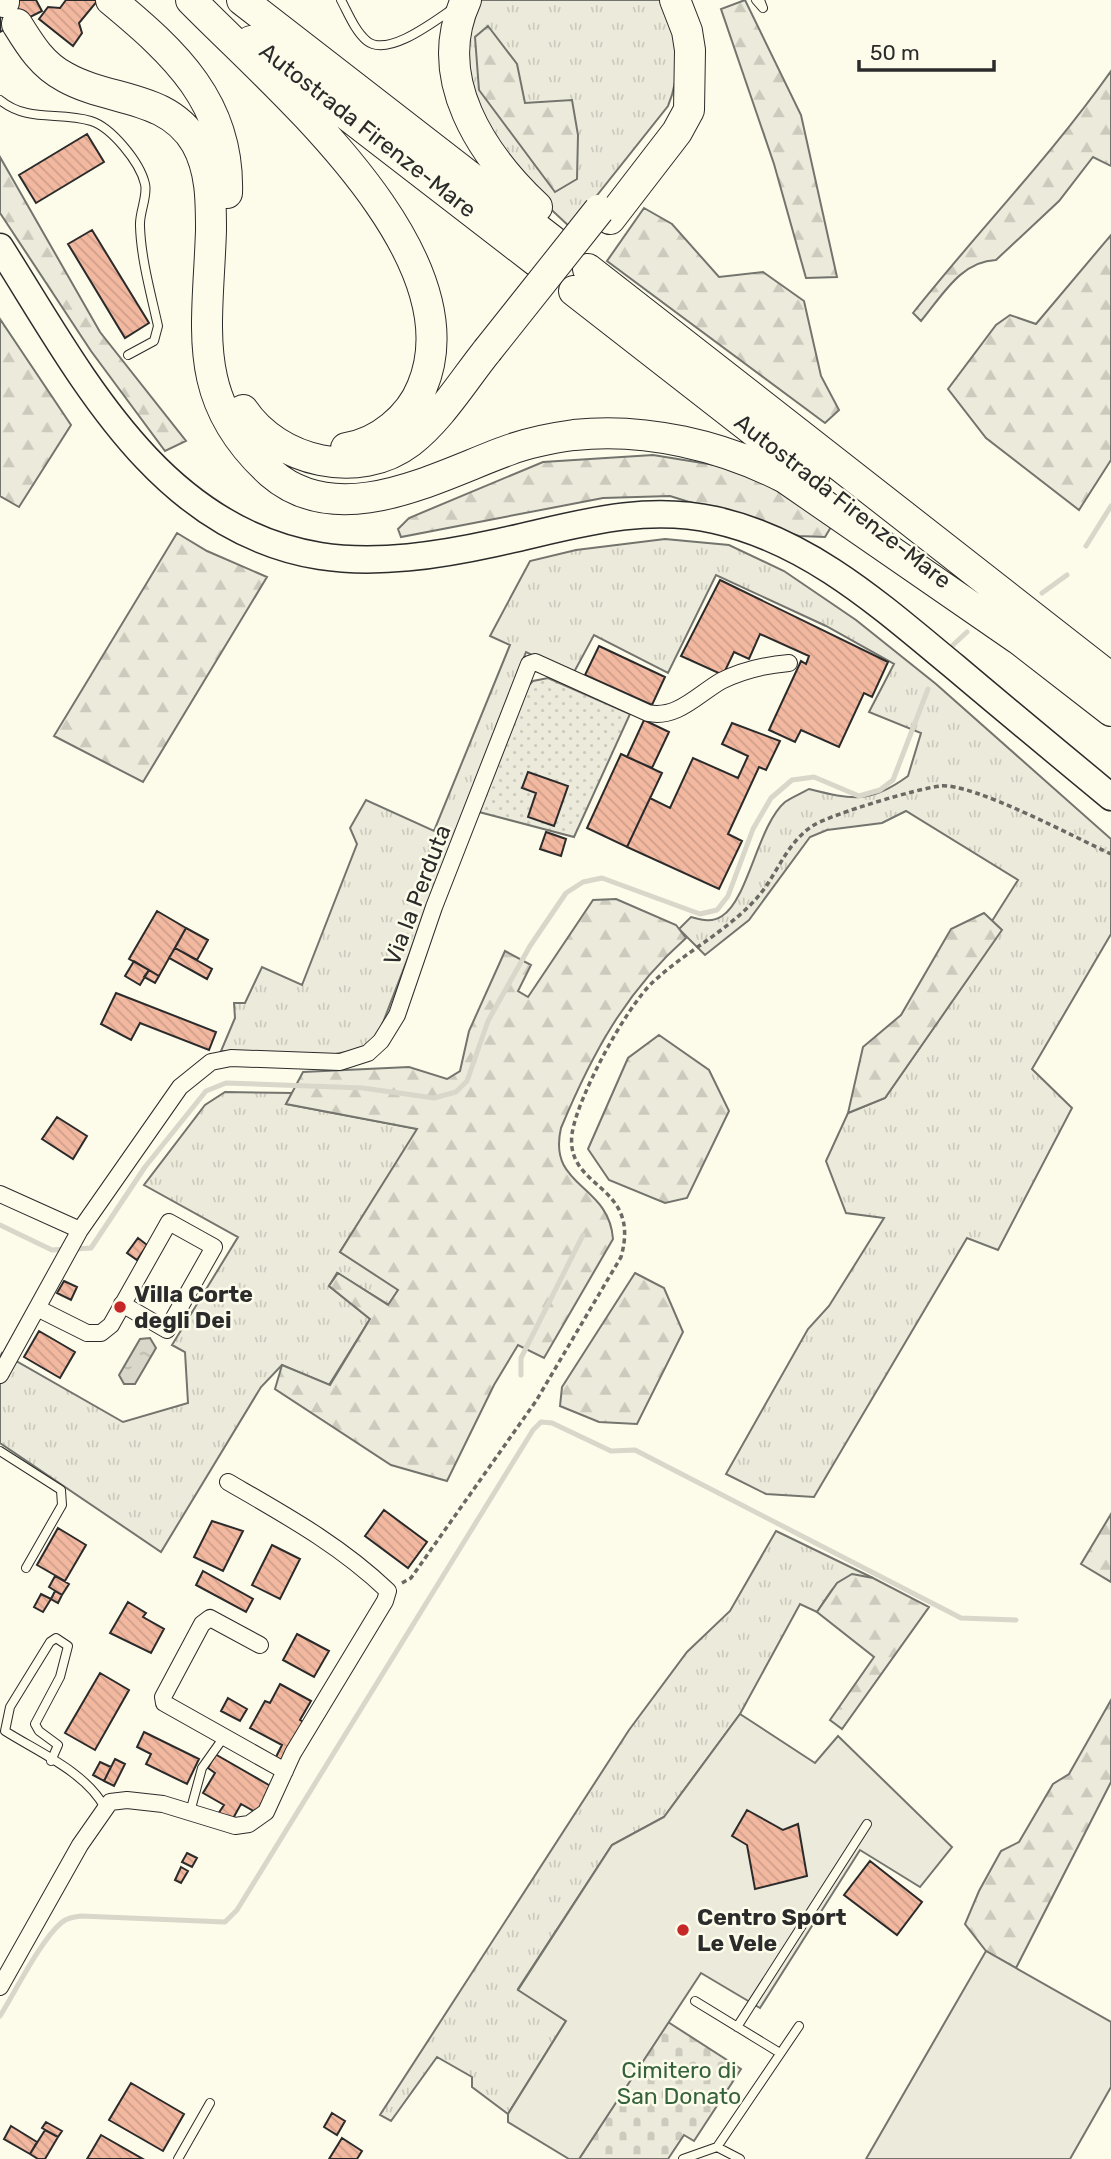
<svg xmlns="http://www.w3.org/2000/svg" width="1111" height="2159" font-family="Rubik,sans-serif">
<defs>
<pattern id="grass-tufts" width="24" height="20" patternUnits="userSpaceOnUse" patternTransform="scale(1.75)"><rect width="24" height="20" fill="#ecebdb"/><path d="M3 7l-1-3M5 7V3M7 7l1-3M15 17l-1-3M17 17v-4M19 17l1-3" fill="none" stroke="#cbcabc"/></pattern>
<pattern id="forest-firs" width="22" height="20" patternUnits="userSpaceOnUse" patternTransform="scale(1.75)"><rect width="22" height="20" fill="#ecebdb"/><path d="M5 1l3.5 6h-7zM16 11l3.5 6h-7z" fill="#cbcabc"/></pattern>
<pattern id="cemetery-stones" width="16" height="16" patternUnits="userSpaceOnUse" patternTransform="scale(1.75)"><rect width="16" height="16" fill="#ecebdb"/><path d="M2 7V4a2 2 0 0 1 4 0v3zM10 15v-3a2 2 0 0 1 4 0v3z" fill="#cbcabc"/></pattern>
<pattern id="garden-dots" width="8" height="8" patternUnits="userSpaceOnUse" patternTransform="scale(1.75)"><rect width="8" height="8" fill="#ecebdb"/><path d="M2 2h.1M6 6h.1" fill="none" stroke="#cbcabc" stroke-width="1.8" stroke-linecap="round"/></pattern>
<pattern id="water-ripples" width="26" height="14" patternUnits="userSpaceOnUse" patternTransform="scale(1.75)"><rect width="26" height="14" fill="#d8d7c9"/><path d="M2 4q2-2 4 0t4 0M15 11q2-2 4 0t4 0" fill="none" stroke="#bab9ad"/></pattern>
<pattern id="building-back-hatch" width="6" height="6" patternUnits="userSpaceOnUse" patternTransform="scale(1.75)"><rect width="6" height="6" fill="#f2b8a0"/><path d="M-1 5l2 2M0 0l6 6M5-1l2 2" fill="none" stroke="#d09e8a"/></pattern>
</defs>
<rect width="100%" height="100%" fill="#fdfbea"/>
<!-- grass -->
<path fill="url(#grass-tufts)" stroke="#74746e" stroke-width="2" d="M474,0h192c14,31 15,75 2,106l-97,122 -59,-55 -48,-87z
M665,539l64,6 55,26 72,49 80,64 175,155v95l-79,135 40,39 -74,142 -31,-12 -153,259 -48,-3 -40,-20 82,-145 21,-23 55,-88 -38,-5 -20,-52 22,-48 37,-15 116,-168 -9,-9 26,-41 -112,-69 -24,12 -55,7 -17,7 -61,83 -44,35 -26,-26 12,-12c11,3 21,6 31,-1 26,-16 36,-91 63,-114 7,-5 17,-9 24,-13 43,11 61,15 99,-13l13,-43 -52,-21 25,-48 -68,-38 -110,-51 -48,98 -74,-38 -21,39 -47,-22 -149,386 -19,12 -34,6 -103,-5 14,-33 -1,-15h11l17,-36 40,18 55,-141 -7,-16 16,-28 68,31 76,-186 -20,-9 40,-75 46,-11z
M225,1092l67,1 -6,11 132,25 -78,123 59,37 -10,16 -52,-32 -8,13 41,33 -41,66 -47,-20 -21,22 -100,165 -161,-109v-86l2,-4 121,69 65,-19 -3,-51 -13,-7 66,-108 -94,-52 61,-80z
M776,1531l97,47c-35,-6 -38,8 -56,34l-17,-8 -60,110 -76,103 -52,28 -94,144 48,32 -58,93 -36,-27v-10l-35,-20 -46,64 -11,-6 249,-385 58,-78 43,-41z"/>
<!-- forest -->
<path fill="url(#forest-firs)" stroke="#74746e" stroke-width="2" d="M745,0l56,115 36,162 -31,1 -32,-114 -53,-155z
M488,26l29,38 8,39 47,-3 6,35 -1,44 -22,13 -76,-102 -4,-53z
M1111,71v95l-18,-9 -34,44 -63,59c-35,1 -54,36 -75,61l-8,-8c65,-82 138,-157 198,-242z
M0,157l100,175 86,109 -21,10 -74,-100 -91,-138z
M644,208l28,16 47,53 44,-5 41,29 17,75 18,34 -14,13 -218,-162z
M1111,235v225l-32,50 -93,-72 -38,-49 48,-64 14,-10 26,9z
M0,319l71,106 -52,82 -19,-11z
M653,455l74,12 65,28 39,32 -6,10 -26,-1 -129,-40 -67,2 -202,39 -3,-8 11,-11 134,-56z
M177,533l30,18 60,26 -124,205 -89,-46z
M616,899l60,26 10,13c-61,54 -94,116 -125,190 -14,60 48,55 52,111l-69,119 -26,-13 -24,40 -47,96 -56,-16 -116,-76 7,-24 48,20 40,-66 -41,-33 9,-13 50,32 10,-15 -58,-38 77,-123 -131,-25 17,-32 106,-5 38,12 13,-8 9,-40 36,-80 26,14 -13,26 10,6 65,-97z
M984,913l18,17 -117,168 -37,15 15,-66 38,-32 50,-86z
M659,1035l50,35 20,41 -42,87 -22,5 -56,-23 -21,-31 40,-91z
M635,1273l29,15 19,44 -46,92 -38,-2 -39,-16 2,-19z
M1111,1514v68l-30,-18z
M852,1574l21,4 56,29 -87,122 -12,-9 44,-63 -57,-45 20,-29z
M1111,1700v82l-95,186 -30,-17 -21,-27 14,-33 22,-40 18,-9 34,-58 16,-10z"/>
<!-- cemetery -->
<path fill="url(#cemetery-stones)" stroke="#74746e" stroke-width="2" d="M668,2022l73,47 -47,72 -10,-6 -16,24h-89z"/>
<!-- garden -->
<path fill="url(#garden-dots)" stroke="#74746e" stroke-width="2" d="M548,678l82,36 -56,123 -95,-25 47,-124 7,-7z"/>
<!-- pitch -->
<path fill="#ecebdb" stroke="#74746e" stroke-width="2" d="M740,1714l75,49 23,-27 114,111 -32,40 -60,-37 -100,158 -59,-35 -122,186h-10l-61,-37v-8l58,-93 -48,-31 94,-145 52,-28z
M986,1951l125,71v65l-41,72h-204z"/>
<!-- water -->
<path fill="url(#water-ripples)" stroke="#74746e" stroke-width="2" d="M150,1338l6,10 -21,36h-11l-5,-9 21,-36z"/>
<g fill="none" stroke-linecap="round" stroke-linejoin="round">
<!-- stream -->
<path stroke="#d8d7c9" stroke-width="5" d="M1086,546l25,-40
M1042,593l25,-18
M953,645l14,-13
M0,1225l52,25 13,-1
M75,1249l16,-1 54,-81 61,-76 20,-8 137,5 71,10 22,-6 11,-11 21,-60 42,-75 36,-53 17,-11 19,-4 98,36 17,-4 11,-14 25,-67 18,-31 21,-18 22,-3 45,19 21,-6 13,-10 35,-91
M521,1375v-17l62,-123
M0,2016c15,-24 41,-76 61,-93 6,-5 12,-6 20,-7l144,6 12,-12 296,-480 8,-8 11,1 59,28 24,-1 326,168 55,2"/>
</g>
<!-- building -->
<path fill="url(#building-back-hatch)" stroke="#2b2b2b" stroke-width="2" d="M8,0h28l6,11 -42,21v-28z
M66,0h32l-19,23 3,10 -9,13 -34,-27 9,-12 12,1z
M87,134l17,28 -68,41 -17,-28z
M92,230l57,93 -24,15 -57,-94z
M720,580l168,82 -16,35 -8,-4 -25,54 -38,-17 -6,12 -26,-12 32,-69 5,3 3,-8 -49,-22 -11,25 -15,-7 -11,23 -42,-19z
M599,646l66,31 -13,28 -67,-30z
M644,720l25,12 -17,36 -25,-11z
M732,723l48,18 -14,29 -7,-3 -31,67 14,7 -23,48 -92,-42 23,-49 20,10 23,-50 45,20 10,-22 -26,-12z
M621,754l41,19 -35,74 -40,-19z
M528,772l40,14 -14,40 -26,-9 8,-24 -14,-5z
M546,832l20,7 -5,17 -21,-7z
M157,911l29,17 -27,48 -30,-17z
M186,928l22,12 -11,20 -22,-12z
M175,948l37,21 -5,10 -38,-21z
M134,961l15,9 -9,15 -15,-9z
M149,970l10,6 -4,7 -11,-6z
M116,993l100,39 -7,18 -69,-27 -9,17 -30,-16z
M57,1117l30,19 -14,23 -31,-20z
M138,1238l9,7 -10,15 -10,-7z
M64,1281l13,6 -6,13 -14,-7z
M39,1331l36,21 -15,26 -36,-21z
M384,1510l43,32 -19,26 -43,-32z
M212,1521l31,10 -20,40 -29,-14z
M58,1528l28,17 -21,36 -28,-16z
M272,1545l28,14 -20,40 -28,-14z
M203,1571l50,28 -7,13 -50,-27z
M55,1576l14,8 -7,11 -13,-8z
M55,1591l7,4 -4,8 -7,-4z
M41,1594l10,5 -8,13 -9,-5z
M128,1602l18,11 -3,4 21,12 -13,24 -41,-20z
M297,1634l32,17 -15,26 -31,-17z
M100,1673l29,17 -34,60 -30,-17z
M280,1684l31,17 -11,19 5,3 -21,39 -8,-5 6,-12 -32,-17 15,-27 5,2z
M228,1698l19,11 -7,12 -19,-10z
M144,1732l55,27 -12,25 -41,-20 5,-10 -14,-7z
M215,1754l59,34 -15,26 -18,-10 -10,18 -13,-8 6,-9 -21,-12 12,-20 -7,-5z
M115,1759l10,5 -11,22 -10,-5z
M100,1762l11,5 -7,14 -11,-6z
M747,1810l36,20 15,-6 9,52 -52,13 -8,-44 -15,-9z
M187,1853l10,5 -5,9 -10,-5z
M870,1861l52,41 -25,33 -53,-40z
M181,1867l7,4 -7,12 -6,-3z
M131,2083l53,31 -21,37 -54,-31z
M332,2113l13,8 -8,14 -13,-8z
M46,2122l16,9 -4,6 -16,-9z
M11,2126l26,16 -7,12 -26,-15z
M45,2130l13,7 -13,22h-7l-8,-5z
M101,2135l42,24h-56z
M342,2138l20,13 -5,8h-28z"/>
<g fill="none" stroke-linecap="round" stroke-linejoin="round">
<defs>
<path id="service" d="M341,0c7,13 14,31 26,41 21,17 69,-21 87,-33
M756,0l7,8 -3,-8
M0,100c28,23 59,11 91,21 20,6 49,41 54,63 3,12 -6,29 -5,42 1,33 11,68 18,100l-4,15 -26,14
M0,1451l61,39 1,15 -36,63
M51,1761l7,-16 -19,-14 -4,-7 25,-47 8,-31 -12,-8 -6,4 -40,65 -5,24c33,21 81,41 100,77
M190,1812l12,-44 22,-31
M695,2001l85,52
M737,2027l130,-203
M717,2147l82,-121
M178,2159l32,-56
M683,2159l34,-12 23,12"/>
<path id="minor" d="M0,1194l80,36
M37,1308l50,25h14l10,-8 58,-103 45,25 -47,83 -45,-26
M0,1375l80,-145 100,-143 31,-25 20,-4 109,4 28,-9 13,-12 16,-26 37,-108 95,-243 6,-2 113,51c29,6 49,-18 73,-32 22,-11 44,-16 68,-18
M260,1645l-50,-27 -8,6 -39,73 1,6 121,68
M0,1987l80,-142 30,-43 17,-2 36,4 72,22 14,-2 17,-12 27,-59 92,-152 3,-10c-48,-46 -103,-76 -160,-109"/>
<path id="primary" d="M0,247c80,126 158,283 320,309 57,9 120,-1 175,-13 75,-16 144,-40 220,-23 95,21 167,87 240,147 52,44 104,87 156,130"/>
<path id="motorway" d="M3,0l1,2
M111,0c64,53 119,103 116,193
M191,0c84,86 287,254 231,387 -12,30 -43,56 -76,61
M242,0l311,241
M466,0c-36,78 16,155 71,207
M17,24c13,21 25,41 48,53 44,25 102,17 131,66 15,27 15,57 15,87 -3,99 -22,169 60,243 69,60 168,2 238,-23 21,-8 43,-12 65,-15 71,-8 149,11 211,43l233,161
M251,41l285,220
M610,219l67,-87 12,-22 1,-60 -3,-19 -12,-31
M588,269l523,409
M574,291l240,187
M243,410c35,52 116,71 167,32 30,-23 53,-61 77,-91
M1004,628l107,83"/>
</defs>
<!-- service casing -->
<use href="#service" stroke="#2b2b2b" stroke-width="10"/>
<!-- minor casing -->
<use href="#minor" stroke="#2b2b2b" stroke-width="18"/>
<!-- primary casing -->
<use href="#primary" stroke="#2b2b2b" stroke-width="29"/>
<!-- motorway casing -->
<use href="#motorway" stroke="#2b2b2b" stroke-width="32"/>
<!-- path -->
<path stroke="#6a6964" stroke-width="3.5" stroke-dasharray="5 3.5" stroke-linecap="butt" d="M402,1583l9,-5 125,-177 85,-144c21,-74 -56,-67 -49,-123 5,-36 54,-127 81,-152 32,-30 73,-50 103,-83 21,-23 30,-57 58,-74 21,-12 102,-36 126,-39 32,-4 138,53 171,68"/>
<!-- service -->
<use href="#service" stroke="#fdfbea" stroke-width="8"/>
<!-- minor -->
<use href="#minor" stroke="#fdfbea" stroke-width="16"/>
<!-- primary -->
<use href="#primary" stroke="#fdfbea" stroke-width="26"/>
<!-- motorway -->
<use href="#motorway" stroke="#fdfbea" stroke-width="30"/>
<defs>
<path id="motorway-bridge" d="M487,351l112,-141"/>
</defs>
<!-- motorway-bridge casing -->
<use href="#motorway-bridge" stroke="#2b2b2b" stroke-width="32" stroke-linecap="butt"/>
<!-- motorway-bridge -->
<use href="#motorway-bridge" stroke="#fdfbea" stroke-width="30"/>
</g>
<!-- markers -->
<g fill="#c62828" stroke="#fdfbea" stroke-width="2.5">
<circle cx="120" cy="1307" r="7"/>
<circle cx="683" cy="1930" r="7"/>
</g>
<g text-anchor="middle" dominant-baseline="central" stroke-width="5" stroke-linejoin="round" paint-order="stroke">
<!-- street labels -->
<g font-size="23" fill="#2b2b2b" stroke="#fdfbea">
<text transform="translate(368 130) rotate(38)">Autostrada Firenze-Mare</text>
<text transform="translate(843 501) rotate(38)">Autostrada Firenze-Mare</text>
<text transform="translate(417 895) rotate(-69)">Via la Perduta</text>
</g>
<!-- poi labels -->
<g font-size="23" font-weight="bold" fill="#2b2b2b" stroke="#fdfbea" text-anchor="start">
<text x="134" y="1294">Villa Corte<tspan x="134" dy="26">degli Dei</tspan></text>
<text x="697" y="1917">Centro Sport<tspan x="697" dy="26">Le Vele</tspan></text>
</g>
<!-- park labels -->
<g font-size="23" fill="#34623c" stroke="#fdfbea">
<text x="679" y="2070">Cimitero di<tspan x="679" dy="26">San Donato</tspan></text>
</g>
</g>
<!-- scale -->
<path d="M859 60v10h135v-10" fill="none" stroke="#2b2b2b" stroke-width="3.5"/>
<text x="870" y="60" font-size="21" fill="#2b2b2b" stroke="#fdfbea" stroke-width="5" paint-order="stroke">50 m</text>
</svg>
